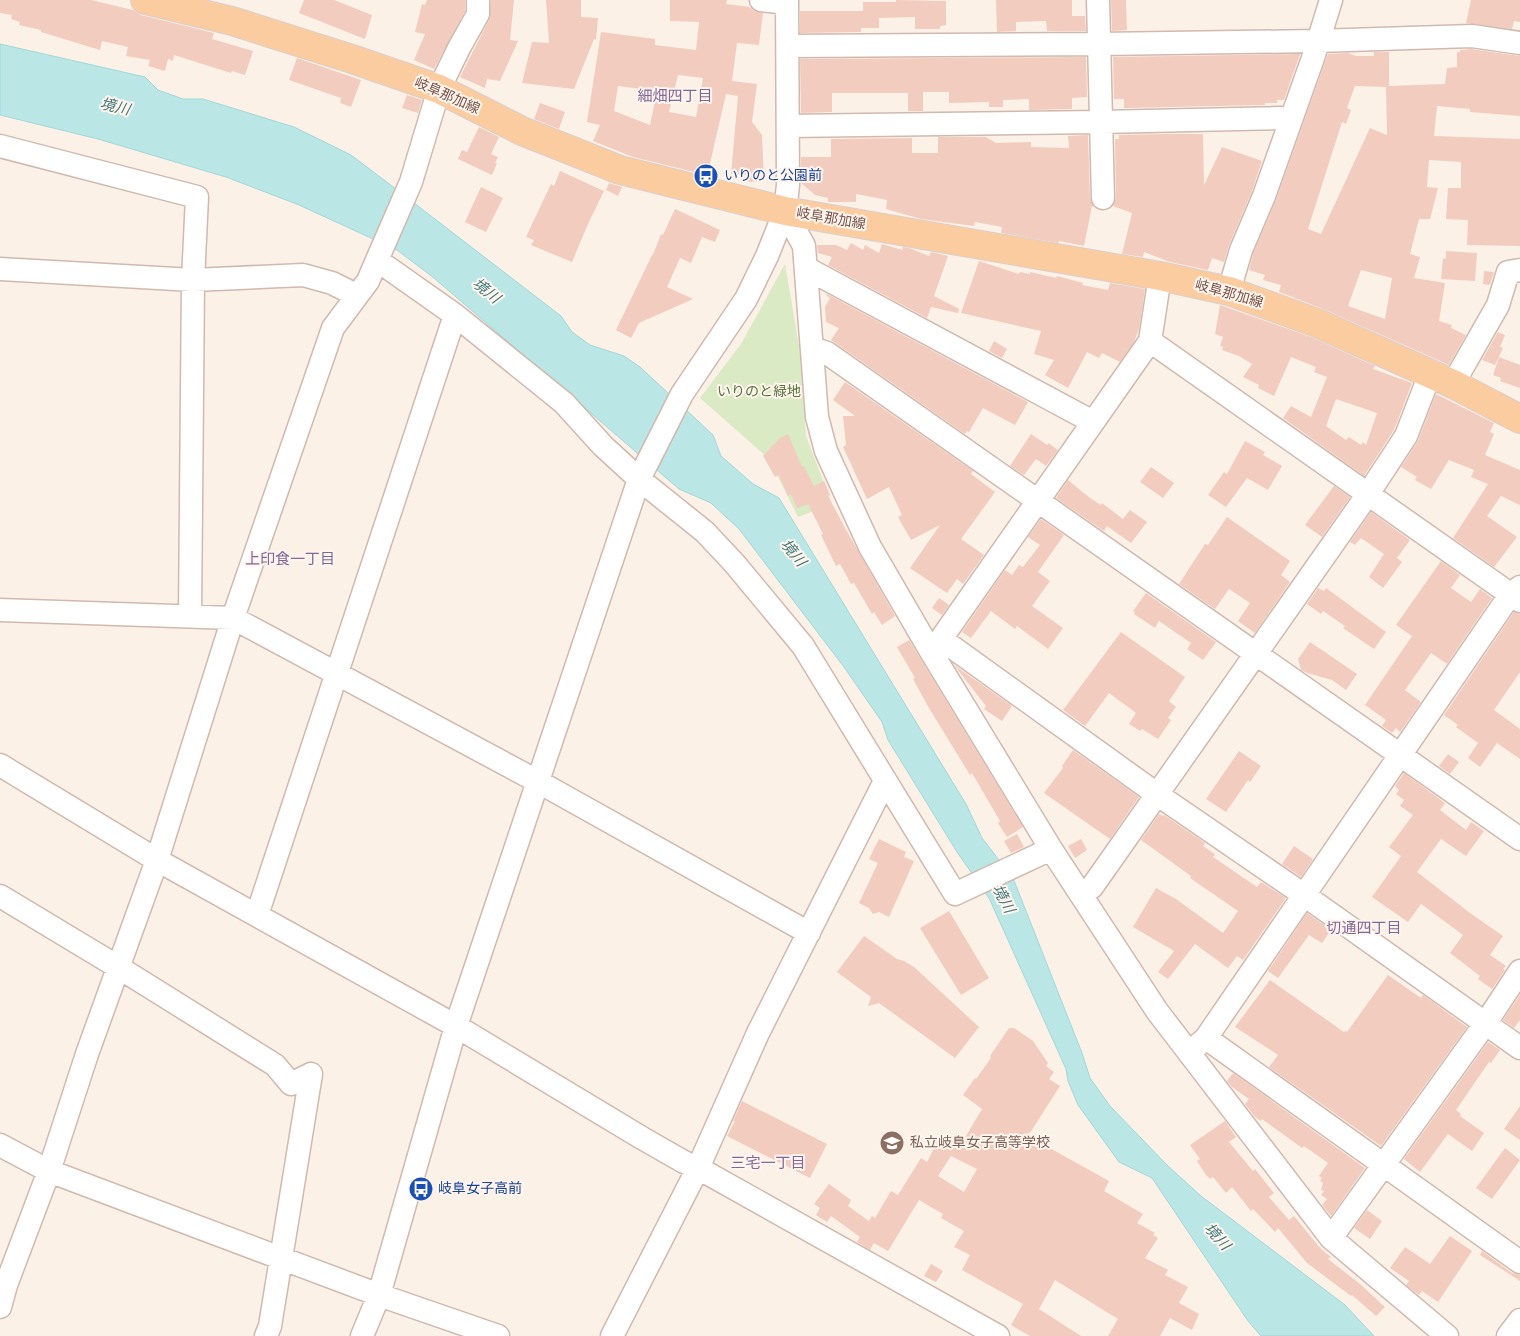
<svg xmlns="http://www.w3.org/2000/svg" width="1520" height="1336" font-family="'Alegreya Sans','Noto Sans JP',sans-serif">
<rect width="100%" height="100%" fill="#fcf1e7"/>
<!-- green -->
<path fill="#d9eac5" d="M785,264l14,82 7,90 26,68 -34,13 -29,-58 -69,-61 41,-54z"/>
<!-- water -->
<path fill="#bbe6e6" stroke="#a1d7d8" d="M0,44l145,33 13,13 25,9h20l91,28 57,28 41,31 169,130 11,16 18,13 34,11 16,11 73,68 8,21 32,28 26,14 187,306 16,34 31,40 69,175 8,25 20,28 58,60 33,30 144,109 29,31h-113l-13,-15 -96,-143 -33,-16 -41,-57 -10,-24 -2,-12 -77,-171 -32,-46 -69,-112 -6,-18 -38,-55 -105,-138 -28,-26 -32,-14 -245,-211 -37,-28 -98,-45 -73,-28 -128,-38 -98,-24z"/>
<!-- building -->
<path fill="#f2ccbe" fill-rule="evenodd" d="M0,0h91l42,10 8,5 73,18 -2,6 41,12 -8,24 -13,-4 -1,2 -57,-18 -1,6 -5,-2 -3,12 -17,-5 2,-6 -24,-4 2,-9 -26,-6 -2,9 -59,-18v-2l-22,-5 1,-3 -9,-3 1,-4 -12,-2z
M304,0h30l38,15 -7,24 -66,-26z
M427,0h38v11l-31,58 -20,-9 11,-26 -10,-2 7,-28 3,1z
M491,0h23l-4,40 8,1 -18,40 -13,-2 -2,9 -25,-11 29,-57z
M546,0h35v17l17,1 -2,22 -2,-1 -20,50 -52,-6 10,-41 17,1z
M670,0h57l-1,4 24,3 4,4 9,2 -4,32 -22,-2 -5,38 25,3 -5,38 10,13 2,46 -17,1v-7l-16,-1 7,-78 -12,-2 -18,78 -5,-1 -1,3 -69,-17 -40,-16 7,-16 -13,-3 14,-90 54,7v6l41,5 3,-28 -29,-1zM678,75l25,3 -7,39 -27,-5zM618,86l39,5 -7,34 -36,-14z
M896,0l50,1v24l-6,1v3h-25v-12l-36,1v10h-18v4l-61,1v-22h63v-9h33z
M996,0h76v16h13l1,15h-39l-1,-10 -30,1v9l-19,1z
M1111,0h15l1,30 -15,1z
M1471,0h49v22l-6,-1 -2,8 -46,-6z
M1471,49l49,7v60l-50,-4v-3l-33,-3 -3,30 86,3v107l-53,-1 1,-25 -22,-1 2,-31h13v-26l-32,-2 -2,27 11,1 -8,31h-11l-9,35 10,3 -6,21 31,5 -6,38 13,4 -1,3 15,7 -17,30 -126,-56 -44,-17 2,-7 -18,-5 2,-5 -16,-5 4,-16 23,-54 52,-146 20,-1 8,3h18v-4h15v34l56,-2 2,-16 10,-1v-15h3v-2zM1355,86l31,1 1,48 -17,-7 -49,106 -13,-5 34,-107 4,2 5,-14 -4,-2zM1361,270l31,8 -7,41 -37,-13z
M1300,54l-16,46h-7v3h-12v2l-141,3v-9h-10l-1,-42z
M1086,57l1,40 -15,1v11l-43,1v-11l-26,1v7h-14v-5l-40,1v-11h-26v19h-15v-18h-76v19l-31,1 -1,-54z
M297,58l64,22 -10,27 -11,-4 1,-5 -52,-18z
M407,95l15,5 -4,13 -16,-5z
M540,103l25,9 -6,17 -25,-10z
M479,127l20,10 -8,17 7,3 -3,6h2l-5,12 -34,-16 4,-9 5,2z
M1165,134h38l1,51 18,-38 40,14 -10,30 -23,54 -5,17 -12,-4 -4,12 -38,-8 -26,-10 -1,5 -21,-3 10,-41 -19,-7 3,-8 -1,-59h4v-4z
M1088,135l2,63 4,9 -2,-1 -8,40 -25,-5 -1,2 -57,-10 1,-6 -27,-5 -1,4 -53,-7 -35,-10 1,-9 -31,-6v8h-28v-4l-13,-3 -14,-12v-26h30v-18l81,-1v15h26v-16h48l10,6 35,-1v5l38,1 -1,-12z
M560,171l44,20 -16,33 -16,38 -41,-17 3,-5 -8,-3 25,-53 3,2z
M609,183l13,4 -4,9 -12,-6z
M481,187l22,11 -17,34 -21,-10z
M675,209l45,21 -5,12 -13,-5 -11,26 -11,-5 -13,29 26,12 -54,24 -8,15 -15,-8 36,-75h1l8,-21 2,1z
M851,243l12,7 2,-5 14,8 3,-9 20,6 1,-3 6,1 20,8 2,-4 17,4 -14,40 25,13 -1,4 -27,-6 -4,11 -99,-53 4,-8 -14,-4 -1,-8h19l11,5z
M1446,251l31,2 -2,28 -34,-2 2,-21 3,1z
M979,261l40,13 1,-2 10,2v-2l26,6 1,-2 26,7 -1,2 26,5 2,-7 35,6 -6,40 -5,13 -14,20 -18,-9 -3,5 -12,-6 -19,36 -23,-13 9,-15 -20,-6 7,-23 -80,-18z
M1484,271l10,1 -4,13 -7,-1z
M827,294l201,108 -13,23 -32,-17 -14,24 -2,-1 -2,3 -134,-94 8,-12 -13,-6 -1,-15 5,-9 -4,-3z
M1220,305l91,32 64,29 -2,3 39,14 -18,47 -30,46 -81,-58 8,-12 20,11 16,-40 -13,-5 2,-5 -25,-10 -17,39 -16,-8 1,-3 -16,-8 9,-13 -13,-8 -17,-6 1,-3 -3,-1 3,-9 -8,-3zM1336,399l41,14 -11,32 -3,-3 -2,3 -12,-8 -3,3 -20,-14z
M1498,332l7,3 -5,12 3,1 -8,17 -13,-5z
M994,341l13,8 -5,9 -13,-7z
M1499,357l21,8v23l-20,-7 1,-3 -8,-3z
M845,382l128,89 -2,3 24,18 -34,47 23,16 -21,29 -6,-5 -10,14 -37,-25 30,-43 -29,15 -13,-23 4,-2 -13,-28 -22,12 -24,-52 3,-2 -3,-29h12l-22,-16z
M1436,394l58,29 -4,9 4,2 -9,21 35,15v35l-19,-9 -14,20 30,21 -23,30 -41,-29 35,-54 -17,-7 3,-7 -25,-10 -18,29 -16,-9 2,-3 -16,-10 17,-26z
M788,434l14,33 2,-1 10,20 10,-5 6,14 -2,1 17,32 50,88 -13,9 -8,-13 -2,2 -18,-31 -3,1 -11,-20 -4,2 -15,-31 2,-1 -15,-30 -11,4 -6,-14 -3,2 -9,-21 -4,2 -12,-21 17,-18z
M1031,434l16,11 1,-2 10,7 -12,16 -10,-7 -12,16 -14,-9z
M1245,441l20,11 -2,3 19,11 -14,24 -21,-12 -21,29 -18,-12 16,-23 3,2z
M1151,467l23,16 -11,15 -23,-16z
M1068,480l22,18 11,7 1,-2 21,16 7,-9 17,12 -16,21 -24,-17 -3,5 -48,-33z
M1334,486l16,11 -28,40 -17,-12z
M1371,512l39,28 -13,18 5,4 -19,26 -14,-11 15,-23 -23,-16 -6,7 -5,-3z
M1227,517l63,44 -9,14 9,7 -35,51 -17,-12 12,-18 -21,-14 -14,20 -36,-25 26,-40 3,1z
M1041,519l23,16 -26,37 12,9 -18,25 31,22 -15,21 -31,-23 -2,3 -24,-18 -20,27 -9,-6 43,-62 7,5 7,-10 4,2 17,-22 -12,-8z
M1441,561l19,14 -9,13 20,14 9,-13 12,9 -45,66 -16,-11 -26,37 16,12 -21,30 -4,-4 -4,5 -10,-7 4,-6 -21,-15 47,-69 -16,-11z
M1318,588l6,3 2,-3 60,44 -12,17 -31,-21 2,-2 -22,-15 -2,3 -14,-10z
M1146,593l70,49 -13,18 -16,-11 4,-6 -32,-22 -4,7 -21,-14 1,-2 -2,-1z
M939,598l10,7 -7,10 -10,-7z
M1514,612l6,2v58l-26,38 26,19v30l-23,-16 -17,24 -12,-9 10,-15 -22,-16 2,-2 -14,-10z
M1121,632l64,45 -16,24 7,6 -8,11 3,2 -13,19 -16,-10 -2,2 -11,-7 7,-11 -27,-20 -24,33 -22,-16z
M909,640l114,187 -16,10 -9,-14 2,-2 -28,-48 -2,2 -41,-67 -16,-29 2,-1 -18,-31z
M1310,642l47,32 -11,16 -14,-10 -25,-7 -6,-3 -3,-11z
M954,665l58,41 -10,15 -18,-12 2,-3z
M1073,750l66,47 -29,42 -66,-46 19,-25 -1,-2z
M1239,751l22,15 -11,16 -2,-2 -22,32 -20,-13z
M1448,754l11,8 -9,12 -11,-8z
M1404,773l41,30 -5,7 26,20 5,-8 13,9 -18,25 -25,-17 -24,33 53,41 33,23 -13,19 16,11 -3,3 2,1 -13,19 -14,-10 2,-3 -30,-23 13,-18 -42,-31 -13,18 -36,-25 29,-41 -12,-9 24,-32 -13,-9 4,-6 -8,-6 3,-4 -4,-4z
M1159,814l4,2 1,-1 41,28 -2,3 12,8 -2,3 44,30 4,-5 25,16 -43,62 -6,-4 -9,12 -33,-24 -27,35 -10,-7 16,-21 -41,-24 23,-39 20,11 47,34 15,-22 -48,-33 1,-2 -50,-36z
M1017,834l7,13 -13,6 -7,-12z
M879,839l27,13 -2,5 10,4 -25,56 -10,-5 -6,2 -4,-6 -10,-5 19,-40 -9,-4z
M1081,839l6,11 -12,8 -7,-12z
M1294,846l19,13 -12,18 -19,-13z
M949,911l40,67 -28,17 -41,-67z
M1307,913l24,17 -9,13 -13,-8 -31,43 -10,-7z
M864,936l33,23 7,2 10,6 65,60 -24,31 -76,-55 -11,3 3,-9 -34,-25z
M1388,975l33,23 2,-3 44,32 -86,119 -112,-79 9,-12 -43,-28 35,-47 74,52 1,-1 2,1z
M1520,995v25l-6,8 -11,-8z
M1009,1028h5l19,13 15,22 -2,3 8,6 -5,7 11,7 -32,50 81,45 -5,10 39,23 -6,9 18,10 -2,2 5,3 -13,20 23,12 -3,5 23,12 -9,16 20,11 -7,16 -22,-12 -10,18h-52l10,-17 -63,-39 -16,29 42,27h-51l-19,-11 12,-21 -61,-34 8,-15 -16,-8 10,-16 -23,-13 2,-4 -24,-14 -31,51 -14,-8 -4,7 -13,-8 3,-5 -29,-21 -4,6 -11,-7 4,-7 -6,-4 15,-20 22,16 -3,6 21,15 3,-5 3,2 16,-27 7,4 23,-37 6,4 13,-26 20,10 22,-37 -19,-14 12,-17 1,1 15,-21 -1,-2zM951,1156l26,13 -13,23 -26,-16z
M1488,1042l12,8 -9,13 -2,-1 -33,48 5,4 -1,2 24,17 -12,18 -24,-17 -28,38 -16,-13z
M1233,1073l132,95 -34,48 -9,-11 5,-6 -6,-4 3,-4 -3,-1 2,-7 -3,-2 2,-3 -3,-2 9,-13 -24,-17 -2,2 -40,-29 -1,2 -6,-4 -10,-13 4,-5 -17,-12 -5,-6z
M742,1101l85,43 -17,34 -83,-42 8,-15h-2z
M1520,1106v34l-16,-11z
M1225,1121l11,16 -7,5 24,29 2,-2 19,24 -5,4 20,23 5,-4 27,33 10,8 -3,2 32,25 25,23 -9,9 -24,-21 -1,1 -44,-33 -29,-35 -3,4 -22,-23 -2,2 -19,-24 -6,6 -13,-16 -3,2 -4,-4 -9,-14 3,-2 -10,-14z
M1505,1148l15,12 -28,39 -16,-11z
M1367,1210l15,11 -12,18 -16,-11z
M1450,1236l22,15 -34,51 -16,-11 -3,4 -13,-10 3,-4 -19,-13 15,-21 25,17z
M1482,1251l30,22 8,2v6l-40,-26z
M931,1264l12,7 -7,11 -12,-6z"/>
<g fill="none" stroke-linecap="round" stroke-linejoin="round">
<defs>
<path id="minor" d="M761,0l26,3
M1098,0l5,198
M788,46l311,-2 218,-3 155,-5 48,7
M788,126l313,-4 180,-4 9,2
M0,146l197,51 -4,83 -3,336
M785,211l19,35 13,171 9,34 44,96 60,103 121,199 106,162 174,227 116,98
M377,260l78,55 109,88 39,43 36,33 66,53 30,32 68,82 152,248 96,-45
M806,268l287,154
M0,269l193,11 110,-5 29,8 24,12
M1229,291l12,-41 23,-54 49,-138 18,-58
M1150,341l370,260
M812,348l15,5 693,486
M1453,384l45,-79 10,-33 12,-2
M0,610l233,8 304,163 272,152
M941,639l217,156 146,100 216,153
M931,649l10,-10 209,-298 10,-65
M0,765l157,95 299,166 186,112 42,24 14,6 300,168
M1081,894l11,-7 276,-393 38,-58 24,-62
M0,896l118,71 157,98 16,19 20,-10
M257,915l198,-600
M1206,1038l314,224
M1189,1053l17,-15 304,-443 10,-8
M0,1145l49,26 330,124 119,41
M1331,1238l154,-214 35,-53
M0,1307l6,-22 43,-114 38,-117 70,-194 76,-242 100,-290 35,-47 9,-21 34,-78 28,-93 20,-41 19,-34v-14
M266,1336l4,-10 41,-252
M362,1336l17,-41 77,-269 183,-547 43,-85 64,-95 21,-43 18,-45 3,-26 -1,-185
M612,1336l86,-168 60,-135 127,-252
M1508,1336l12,-16"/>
<path id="major" d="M145,0l87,21 120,38 87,30 83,42 98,39 165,41 375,65 69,15 88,32 136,61 67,35"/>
</defs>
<!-- minor casing -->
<use href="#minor" stroke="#d0b9af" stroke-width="25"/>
<!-- major casing -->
<use href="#major" stroke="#d9cfcd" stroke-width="30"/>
<!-- minor -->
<use href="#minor" stroke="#fff" stroke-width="22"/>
<!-- major -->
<use href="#major" stroke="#facca0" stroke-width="28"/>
</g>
<!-- icons -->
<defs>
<symbol id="bus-disc" viewBox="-11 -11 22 22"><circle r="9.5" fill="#1a4fb4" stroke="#fff5ed"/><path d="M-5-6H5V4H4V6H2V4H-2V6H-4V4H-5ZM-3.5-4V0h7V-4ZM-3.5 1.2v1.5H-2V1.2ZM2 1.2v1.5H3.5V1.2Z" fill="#fff"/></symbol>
<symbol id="school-disc" viewBox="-11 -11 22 22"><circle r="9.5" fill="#8d6e63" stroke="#fff5ed"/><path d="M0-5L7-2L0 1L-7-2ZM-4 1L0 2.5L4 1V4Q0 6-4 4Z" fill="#fff"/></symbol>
</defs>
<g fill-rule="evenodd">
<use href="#bus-disc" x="692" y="162" width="28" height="28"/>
<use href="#school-disc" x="878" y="1129" width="28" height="28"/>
<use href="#bus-disc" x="407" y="1175" width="28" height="28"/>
</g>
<g text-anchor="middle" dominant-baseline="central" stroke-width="4" stroke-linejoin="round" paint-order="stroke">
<!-- street labels -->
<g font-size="14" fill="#76544b" stroke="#fff5ed">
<text transform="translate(447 96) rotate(24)">岐阜那加線</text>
<text transform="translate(831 219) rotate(10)">岐阜那加線</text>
<text transform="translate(1229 294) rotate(16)">岐阜那加線</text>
</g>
<!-- transit labels -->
<g font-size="14" fill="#164399" stroke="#fff5ed" text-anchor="start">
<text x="724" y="176">いりのと公園前</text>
<text x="438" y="1189">岐阜女子高前</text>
</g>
<!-- park labels -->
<g font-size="14" fill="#587540" stroke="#fff5ed">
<text x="759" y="392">いりのと緑地</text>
</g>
<!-- education labels -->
<g font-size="14" fill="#785e54" stroke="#fff5ed" text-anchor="start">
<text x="910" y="1143">私立岐阜女子高等学校</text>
</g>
<!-- neighbourhood labels -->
<g font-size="15" fill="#816799" stroke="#fff5ed">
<text x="675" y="96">細畑四丁目</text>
<text x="290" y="559">上印食一丁目</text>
<text x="1364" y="928">切通四丁目</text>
<text x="768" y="1163">三宅一丁目</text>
</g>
<!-- water labels -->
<g font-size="15" font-style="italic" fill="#3f797b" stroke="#fff5ed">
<text transform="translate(115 107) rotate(13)">境川</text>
<text transform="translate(486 291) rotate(39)">境川</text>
<text transform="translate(793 553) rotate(51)">境川</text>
<text transform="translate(1003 899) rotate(62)">境川</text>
<text transform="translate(1217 1237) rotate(48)">境川</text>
</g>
</g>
</svg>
